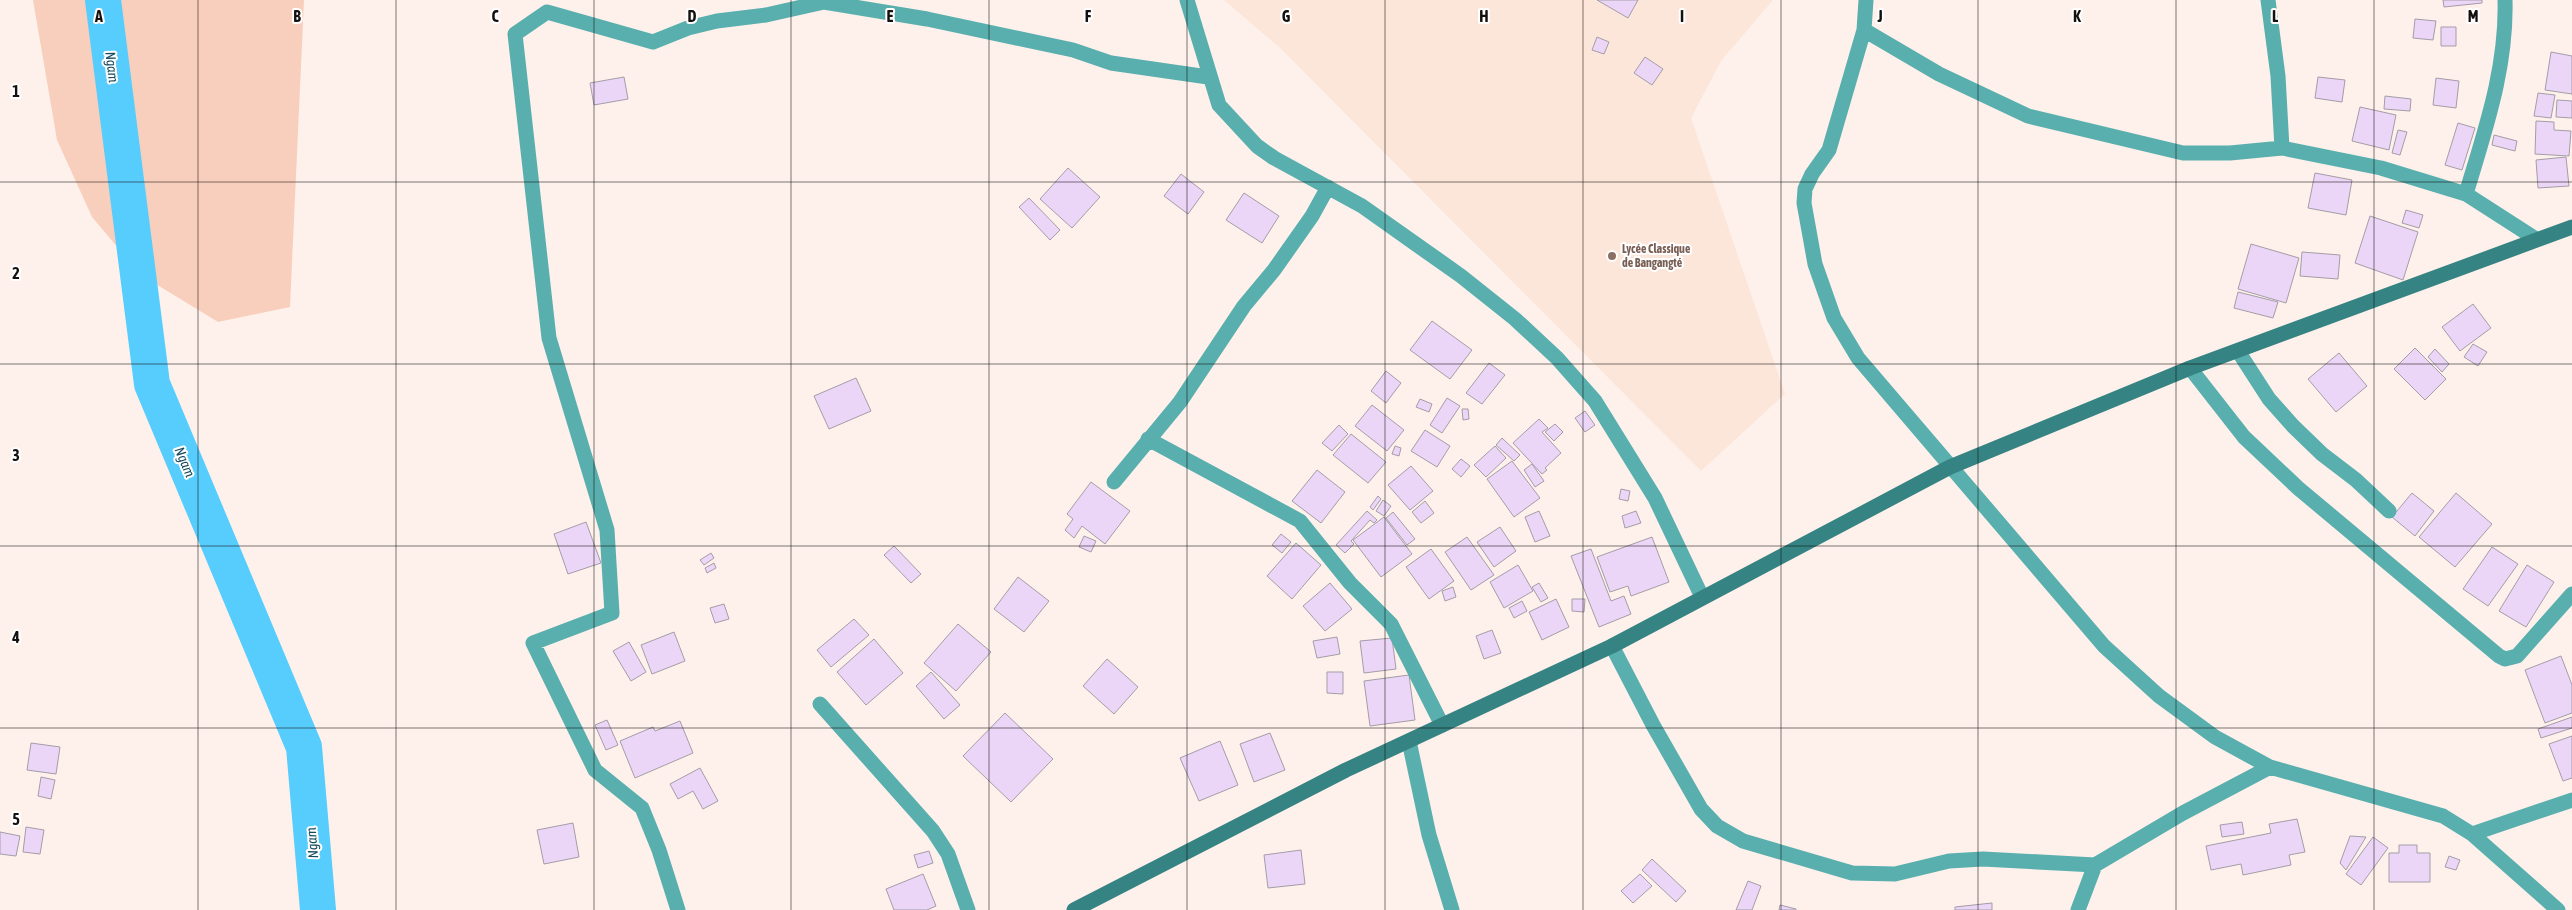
<svg xmlns="http://www.w3.org/2000/svg" width="2572" height="910" font-family="'Asap Condensed',sans-serif">
<rect width="100%" height="100%" fill="#fef1eb"/>
<!-- education -->
<path fill="#fce5d9" d="M1224,0h549l-52,61 -30,57 94,276 -84,77 -421,-423z"/>
<!-- green -->
<path fill="#f8cfbc" d="M33,0h271l-14,307 -72,15 -77,-47 -49,-58 -35,-77z"/>
<g fill="none" stroke-linecap="round" stroke-linejoin="round">
<!-- river -->
<path stroke="#56cdfd" stroke-width="36" d="M103,0l49,384 152,363 14,163"/>
</g>
<!-- building -->
<path fill="#ecd6f7" stroke="#a39da7" d="M1597,0h41l-10,18z
M2443,0h39v3l-38,4z
M2415,19l21,2 -3,19 -20,-2z
M2441,27h15v19h-15z
M1597,37l12,5 -5,12 -12,-4z
M2551,52l21,4v38l-27,-4z
M1645,57l18,12 -11,16 -18,-12z
M624,77l4,22 -34,6 -4,-22z
M2318,77l27,3 -3,22 -27,-4z
M2436,78l23,3 -3,27 -23,-3z
M2538,93l17,2 -4,23 -17,-2z
M2385,96l26,3 -1,12 -26,-2z
M2557,100l15,1v17l-16,-1z
M2360,107l36,8 -7,35 -37,-9z
M2536,121l18,1v8l17,1 -2,25 -34,-2z
M2458,123l17,5 -13,42 -17,-5z
M2398,130l9,2 -7,23 -8,-2z
M2494,135l23,6 -2,10 -23,-6z
M2566,157l3,29 -31,2 -2,-28z
M1068,168l32,29 -28,31 -32,-29z
M2315,173l37,7 -6,35 -38,-7z
M1181,174l23,18 -16,22 -24,-18z
M1244,193l35,23 -17,27 -36,-23z
M1029,198l31,32 -10,10 -31,-33z
M2406,210l17,5 -4,13 -17,-5z
M2370,216l48,16 -15,48 -48,-17z
M2251,244l48,14 -13,45 -48,-14z
M2302,252l38,3 -2,24 -38,-3z
M2238,292l40,10 -5,16 -39,-10z
M2473,304l18,24 -31,23 -18,-24z
M1432,321l40,29 -22,29 -40,-29z
M2473,344l14,8 -9,14 -14,-9z
M2415,348l31,31 -21,21 -31,-31z
M2435,349l14,15 -7,8 -14,-15z
M2339,353l28,33 -31,26 -28,-33z
M1489,363l16,12 -23,29 -16,-11z
M1386,371l15,12 -15,20 -15,-12z
M856,378l15,33 -42,18 -15,-33z
M1447,398l13,8 -18,27 -12,-8z
M1420,399l12,5 -3,8 -13,-5z
M1372,405l32,25 -17,21 -32,-25z
M1462,409h6l1,10 -6,1z
M1585,411l10,14 -10,7 -10,-14z
M1539,419l9,9 -6,4 19,21 -16,15 2,2 -5,4 -29,-31z
M1555,424l8,8 -9,9 -9,-9z
M1339,425l9,9 -16,17 -10,-8z
M1425,430l25,16 -13,21 -26,-16z
M1351,434l35,28 -18,21 -35,-28z
M1502,438l18,17 -6,6 -18,-16z
M1395,446l6,2 -2,8 -7,-2z
M1495,446l11,12 -20,19 -12,-12z
M1461,459l9,7 -9,11 -9,-8z
M1512,461l28,37 -26,19 -27,-38z
M1532,464l12,17 -9,6 -11,-17z
M1411,466l22,25 -23,19 -22,-25z
M1317,470l28,22 -24,31 -29,-22z
M1091,482l39,29 -25,33 -23,-18 -8,12 -9,-8 8,-11 -6,-5z
M1621,489l9,2 -2,10 -9,-2z
M2412,493l22,18 -19,25 -23,-19z
M2456,493l36,31 -37,43 -36,-30z
M1378,496l3,3 -8,11 -3,-3z
M1383,500l8,6 -7,10 -8,-5z
M1425,501l9,12 -13,10 -9,-11z
M1367,511l10,9 -3,3 -4,-3 -19,21 3,3 -9,9 -9,-8z
M1539,511l11,25 -15,6 -10,-25z
M1636,511l5,12 -16,5 -3,-12z
M1393,512l22,27 -8,6 -21,-27z
M1384,517l28,37 -31,23 -28,-37z
M586,522l15,41 -33,11 -14,-40z
M1500,527l16,24 -22,16 -17,-25z
M1281,534l10,8 -9,11 -10,-8z
M1084,536l12,5 -5,11 -12,-5z
M1467,537l27,38 -23,15 -26,-38z
M1652,537l17,45 -38,14 -3,-10 -18,6 -13,-35z
M1296,543l25,22 -29,34 -25,-23z
M894,546l27,28 -10,9 -27,-28z
M2492,547l26,17 -30,42 -25,-17z
M1431,549l23,32 -25,18 -23,-32z
M1591,549l20,52 13,-5 7,18 -32,13 -28,-71z
M711,553l3,5 -10,7 -4,-5z
M714,563l2,5 -9,5 -2,-5z
M1518,565l15,26 -29,17 -14,-26z
M2527,565l27,17 -28,45 -27,-16z
M1018,577l31,24 -25,31 -30,-23z
M1330,583l22,26 -27,22 -22,-25z
M1539,583l9,15 -7,4 -9,-15z
M1453,587l3,10 -11,4 -3,-10z
M1556,599l13,28 -27,13 -13,-28z
M1572,599h13l-1,13 -12,-1z
M1522,601l5,10 -13,7 -5,-10z
M724,604l5,15 -14,4 -5,-15z
M854,619l15,16 -38,32 -14,-17z
M958,624l33,28 -35,39 -32,-28z
M1492,630l9,23 -17,6 -8,-23z
M674,632l11,29 -33,13 -11,-29z
M1337,637l3,17 -23,4 -4,-17z
M1392,638l4,31 -32,4 -4,-32z
M874,639l29,34 -37,32 -29,-33z
M629,642l17,30 -15,9 -18,-30z
M2561,656l11,29v28l-27,10 -20,-53z
M1107,659l31,28 -24,27 -31,-28z
M931,672l29,33 -16,14 -28,-33z
M1327,672h16v22l-16,-1z
M1409,675l6,45 -45,6 -6,-45z
M1005,713l48,46 -42,43 -48,-46z
M2572,717v11l-31,10 -3,-9z
M607,720l11,25 -12,5 -11,-25z
M680,721l13,32 -58,25 -15,-37 33,-14 2,4z
M1270,733l15,37 -31,12 -14,-38z
M2572,736v42l-9,3 -14,-37z
M1220,741l18,44 -39,16 -19,-43z
M31,743l29,4 -4,27 -29,-4z
M700,768l18,33 -15,8 -10,-18 -15,8 -8,-15z
M41,777l14,3 -4,19 -13,-3z
M2297,819l8,33 -16,3 2,10 -48,10 -2,-11 -30,6 -5,-24 65,-13 -2,-9z
M2242,822l2,12 -22,3 -2,-12z
M573,823l6,34 -35,7 -7,-34z
M26,827l18,3 -4,24 -17,-2z
M0,832l20,4 -4,20 -16,-2z
M2350,836l16,1 -20,33 -6,-7z
M2373,837l15,11 -27,37 -15,-11z
M2399,845h18v8h13v29h-41v-29h10z
M1301,850l4,34 -37,4 -4,-33z
M929,851l4,12 -15,5 -4,-13z
M2449,856l11,4 -4,10 -11,-3z
M1652,859l34,32 -10,11 -34,-32z
M923,874l13,32 -9,4h-33l-8,-21z
M1640,874l12,12 -19,17 -12,-12z
M1748,881l13,5 -9,24h-16z
M1992,903v7h-37v-3z
M1780,905l16,4v1h-17z"/>
<g fill="none" stroke-linecap="round" stroke-linejoin="round">
<!-- street -->
<path stroke="#59afae" stroke-width="15" d="M1187,0l32,105 38,41 17,12 88,48 99,70 54,43 42,39 38,43 60,97 47,99
M1866,0l-2,30 -35,120 -17,24 -7,15 -1,14 11,61 19,54 24,40 246,288 55,50 56,41 55,30 173,49 29,18 86,76
M2268,0l10,76 4,72
M1864,30l75,44 89,42 155,37h47l52,-5 99,20 85,26 70,45
M2466,194c19,-64 41,-126 39,-194
M2238,351l31,48 24,27 29,28 34,26 33,31
M2190,368l54,69 54,51 201,168 6,3 12,-3 55,-62
M1148,439l152,82 50,62 41,41 51,101
M1114,482l66,-80 64,-96 30,-36 38,-54 16,-29
M1612,646l41,79 48,84 16,17 26,15 109,32 43,1 54,-13 34,-2 112,6 88,-52 87,-46
M820,704l113,127 15,23 20,56
M1409,741l20,94 23,75
M2472,834l100,-34
M678,910l-19,-60 -17,-42 -47,-38 -62,-127 79,-30 -5,-83 -58,-192 -34,-304 32,-22 106,30 35,-14 29,-7 49,-6 58,-13 103,17 146,31 38,13 97,14
M2078,910l17,-45"/>
<!-- secondary -->
<path stroke="#358382" stroke-width="15" d="M1074,910l272,-140 266,-124 338,-179 240,-99 382,-141"/>
</g>
<!-- grid -->
<path fill="none" stroke="#14100e" stroke-width="1" stroke-opacity="0.55" d="M198,0v910M396,0v910M594,0v910M791,0v910M989,0v910M1187,0v910M1385,0v910M1583,0v910M1781,0v910M1978,0v910M2176,0v910M2374,0v910M0,182h2572M0,364h2572M0,546h2572M0,728h2572"/>
<!-- markers -->
<circle fill="#8d6e63" stroke="#fff" stroke-width="2" cx="1612" cy="256" r="5"/>
<g text-anchor="middle" dominant-baseline="central" stroke-width="4" stroke-linejoin="round" paint-order="stroke">
<!-- education labels -->
<g font-size="12" font-weight="bold" fill="#785e54" stroke="#fff" text-anchor="start">
<text x="1622" y="249">Lycée Classique<tspan x="1622" dy="14">de Bangangté</tspan></text>
</g>
<!-- water labels -->
<g font-size="14" font-style="italic" fill="#194b5f" stroke="#fff">
<text transform="translate(112 67) rotate(83)">Ngam</text>
<text transform="translate(185 462) rotate(67)">Ngam</text>
<text transform="translate(312 843) rotate(-95)">Ngam</text>
</g>
</g>
<g font-size="16" text-anchor="middle" font-weight="bold" fill="#14100e" stroke="#fff" stroke-width="4" stroke-linejoin="round" paint-order="stroke">
<text x="99" y="22">A</text>
<text x="297" y="22">B</text>
<text x="495" y="22">C</text>
<text x="692" y="22">D</text>
<text x="890" y="22">E</text>
<text x="1088" y="22">F</text>
<text x="1286" y="22">G</text>
<text x="1484" y="22">H</text>
<text x="1682" y="22">I</text>
<text x="1880" y="22">J</text>
<text x="2077" y="22">K</text>
<text x="2275" y="22">L</text>
<text x="2473" y="22">M</text>
<text x="16" y="97">1</text>
<text x="16" y="279">2</text>
<text x="16" y="461">3</text>
<text x="16" y="643">4</text>
<text x="16" y="825">5</text>
</g>
</svg>
